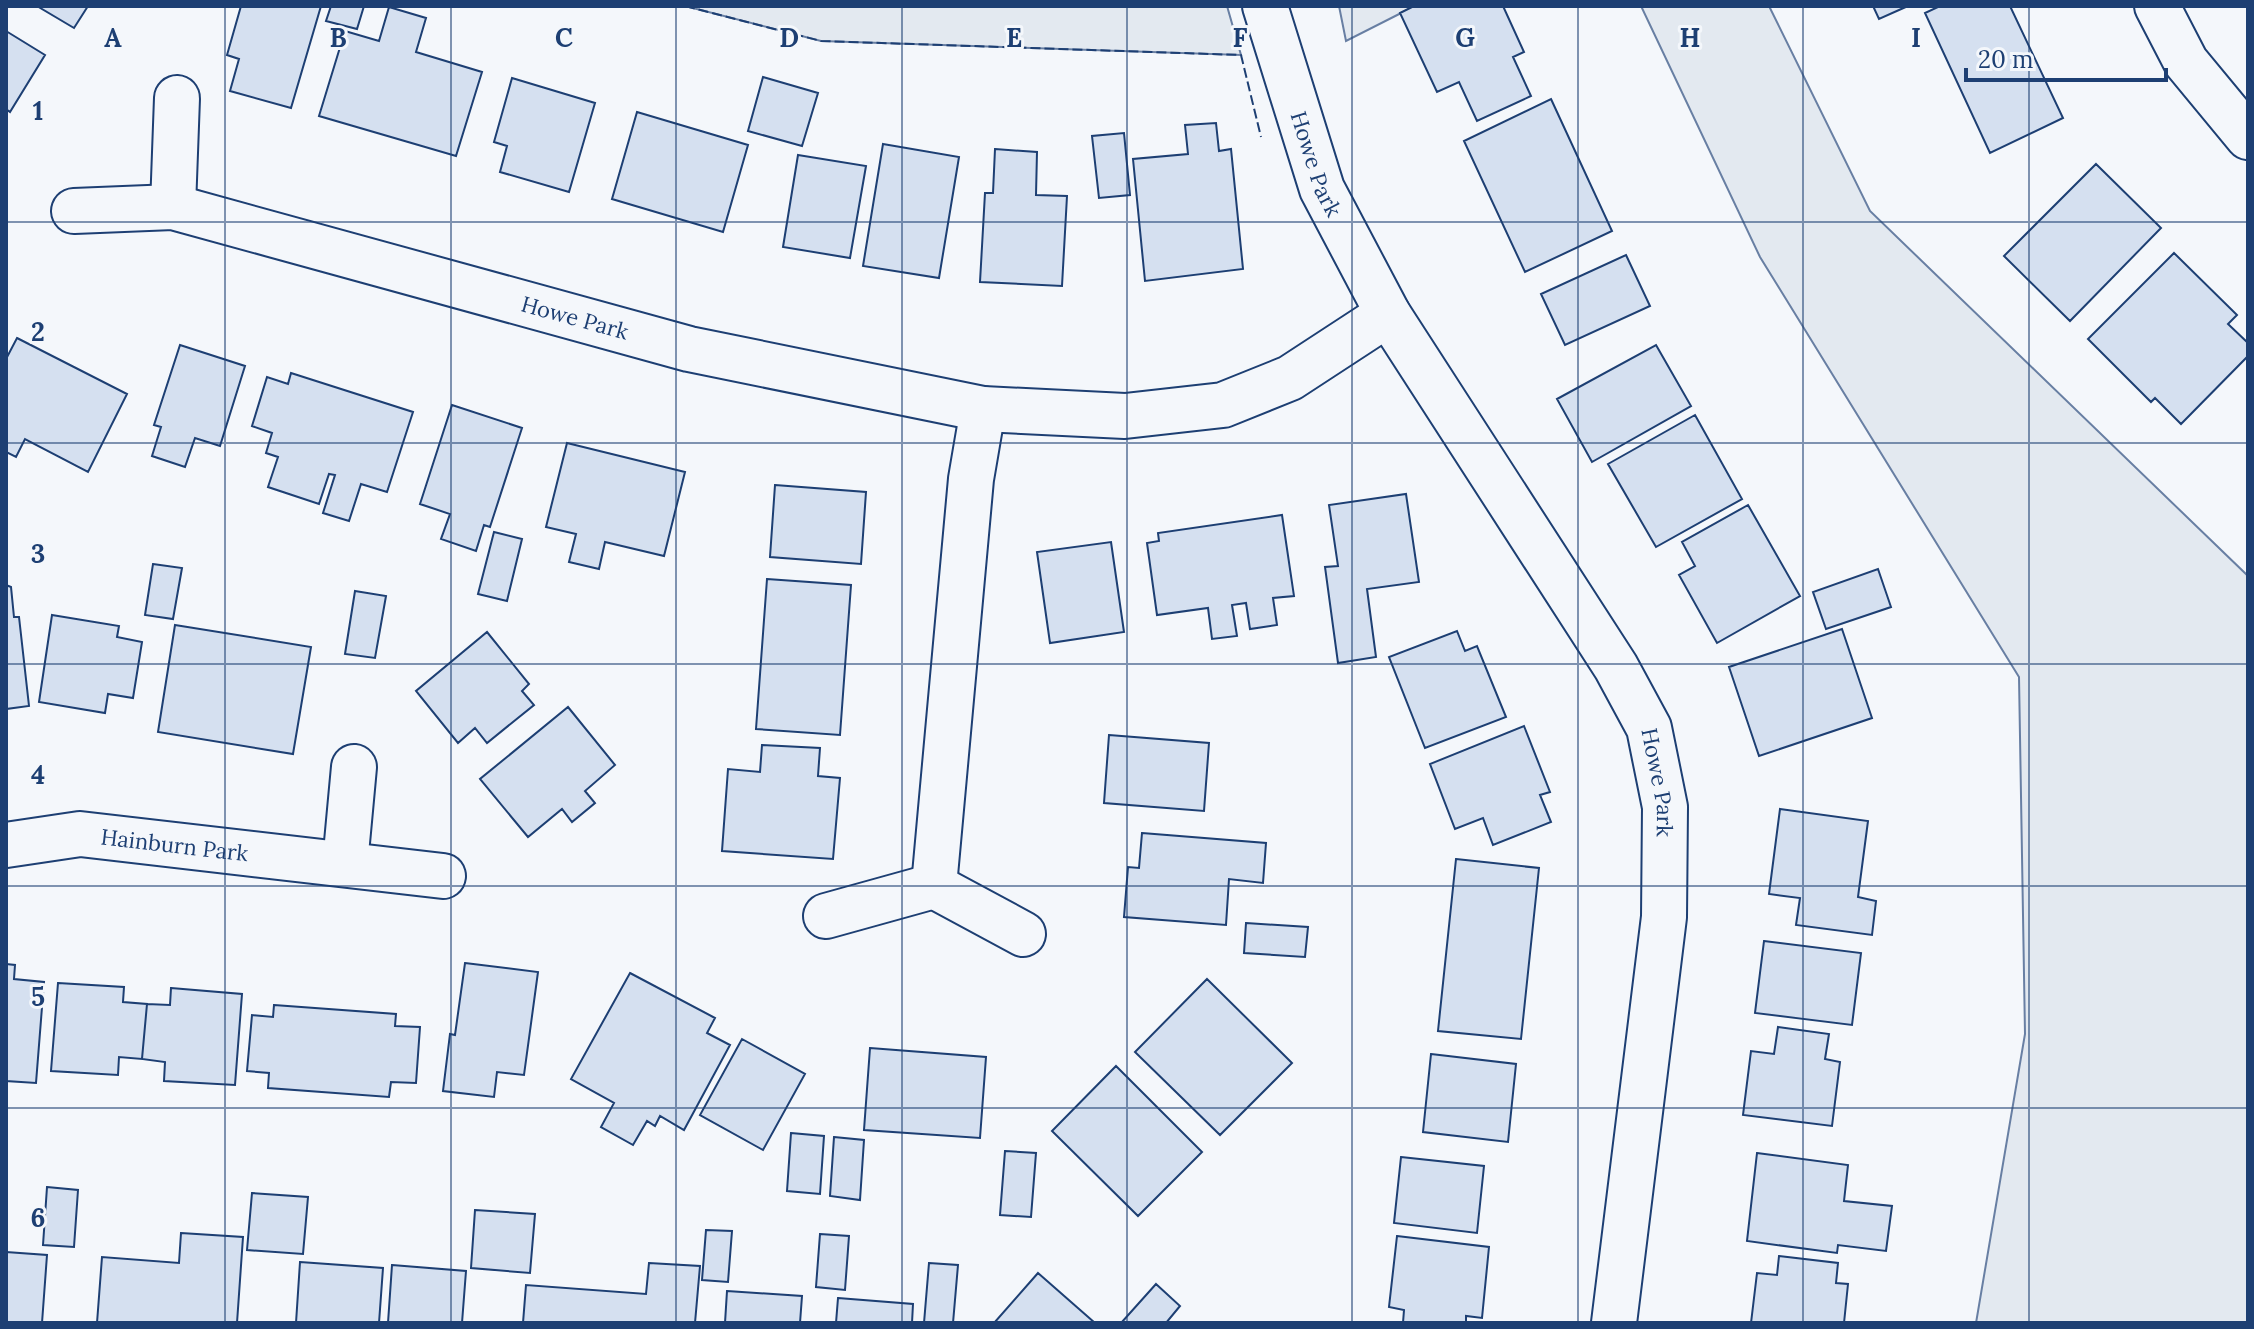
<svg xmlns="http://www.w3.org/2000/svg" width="2254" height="1329" font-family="Lora,serif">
<rect width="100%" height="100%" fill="#f4f7fb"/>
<!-- green -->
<path fill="#e3e9f0" stroke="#687fa3" stroke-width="2" d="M685,6h542l14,49 -420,-14z
M1339,6h76l-69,35z
M1641,6h128l101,205 378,365v747h-272l49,-289 -6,-357 -259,-420z"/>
<!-- building -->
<path fill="#d5e0f0" stroke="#1d3f73" stroke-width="2" d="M37,6h51l-14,22z
M241,6h80l-30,102 -61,-17 9,-32 -12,-4z
M331,6h33l-7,23 -31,-8z
M1414,6h89l21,46 -11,5 18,39 -54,25 -18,-39 -22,10 -37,-79z
M1873,6h35l-29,13z
M1940,6h70l53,112 -73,35 -65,-140z
M389,7l37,11 -10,34 66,20 -26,84 -137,-40 26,-85 34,10z
M6,31l39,24 -35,57 -4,-3z
M763,77l55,16 -16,53 -54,-15z
M512,78l83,25 -26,89 -69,-20 7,-26 -13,-4z
M1551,99l61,132 -87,41 -61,-131z
M637,112l111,33 -25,87 -111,-33z
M1216,123l3,28 12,-2 12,120 -98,12 -12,-122 55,-5 -3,-29z
M1124,133l6,62 -31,3 -7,-62z
M883,144l76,13 -20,121 -76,-12z
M995,149l42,3 -1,43 31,1 -5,90 -82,-4 5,-89h8z
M798,155l68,11 -16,92 -67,-11z
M2096,164l65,64 -91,93 -66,-65z
M2174,253l63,62 -9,9 20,19v13l-67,68 -26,-26 -4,4 -63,-63z
M1626,255l24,51 -85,39 -24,-51z
M17,338l110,56 -39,78 -63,-33 -9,18 -10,-5v-93z
M180,345l65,21 -25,80 -25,-8 -10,29 -33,-11 9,-29 -7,-2z
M1656,345l35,61 -99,56 -35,-63z
M291,373l122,39 -26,80 -26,-8 -12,37 -26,-8 12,-38 -6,-1 -10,30 -51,-17 10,-30 -12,-4 6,-20 -20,-7 15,-49 21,7z
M452,405l70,23 -32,99 -6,-2 -8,26 -35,-12 9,-25 -30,-10z
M1695,415l47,84 -86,48 -48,-83z
M567,443l118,29 -21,84 -59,-14 -6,27 -30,-7 7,-28 -30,-7z
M775,485l91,7 -5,72 -91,-7z
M1406,494l13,88 -52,7 9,68 -38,6 -13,-96 13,-1 -9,-61z
M1748,505l52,91 -83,47 -38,-68 16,-9 -13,-24z
M1282,515l12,81 -21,2 4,27 -27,4 -4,-26 -14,2 5,31 -25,3 -4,-31 -51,7 -10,-72 12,-2 -1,-8z
M494,532l28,7 -15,62 -29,-7z
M1111,542l13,90 -74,11 -13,-91z
M153,564l29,4 -9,51 -28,-4z
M1878,569l13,38 -65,22 -13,-37z
M767,579l84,6 -11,150 -84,-6z
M6,585l5,2 3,30h5l10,89 -23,3z
M355,591l31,5 -11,62 -30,-4z
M52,615l67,11 -2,11 25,5 -9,56 -25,-4 -3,19 -66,-11z
M175,625l136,22 -18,107 -135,-22z
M1842,629l30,89 -113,38 -30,-89z
M1457,631l8,20 12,-5 29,71 -81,31 -36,-91z
M487,632l42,52 -7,7 12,14 -47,38 -12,-15 -17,15 -42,-52z
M568,707l47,58 -30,26 10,12 -23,19 -10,-13 -34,28 -48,-58z
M1524,726l26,66 -10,3 11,27 -58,23 -10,-27 -28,11 -25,-65z
M1109,735l100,8 -5,68 -100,-8z
M762,745l58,3 -2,28 22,2 -7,81 -111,-8 6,-82 32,3z
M1780,809l88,12 -10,76 18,4 -4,34 -76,-10 4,-27 -31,-4z
M1142,833l124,10 -3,40 -34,-4 -3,46 -102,-8 4,-50 11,1z
M1456,859l83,9 -18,171 -83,-8z
M1246,923l62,4 -3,30 -61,-4z
M1764,941l97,12 -9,72 -97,-12z
M465,963l73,9 -14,103 -27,-3 -3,25 -51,-6 7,-57 5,1z
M6,964l9,1 -1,14 30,3 -8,101 -30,-2z
M630,973l85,45 -8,15 23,12 -46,85 -24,-14 -5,10 -8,-5 -14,24 -32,-18 13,-24 -43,-24z
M1207,979l85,84 -72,72 -85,-83z
M58,983l66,4 -1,15 24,2 -5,55 -23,-2 -1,18 -67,-4z
M171,988l71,6 -7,91 -71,-4 1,-19 -23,-3 5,-55 23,1z
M274,1005l122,9 -1,12 25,1 -4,56 -25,-1 -2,15 -121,-9 1,-15 -22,-2 5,-56 21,2z
M1778,1027l51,7 -4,25 15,3 -8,64 -89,-11 8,-64 23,3z
M742,1039l63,35 -42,76 -63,-35z
M870,1048l116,9 -6,81 -116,-8z
M1431,1054l85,10 -8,78 -85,-10z
M1116,1066l86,86 -64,64 -86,-85z
M791,1133l33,3 -4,58 -33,-3z
M834,1137l30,3 -4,60 -30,-4z
M1005,1151l31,2 -5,64 -31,-2z
M1757,1153l91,12 -4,36 48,5 -6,45 -48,-6 -1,8 -90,-12z
M1401,1157l83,9 -7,67 -83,-10z
M47,1187l31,3 -4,57 -31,-2z
M252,1193l56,4 -5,57 -56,-4z
M475,1210l60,4 -5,59 -59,-5z
M706,1230l26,1 -4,51 -26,-2z
M181,1233l62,4 -6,86h-140l5,-66 77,6z
M820,1234l29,2 -4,54 -29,-3z
M1397,1236l92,11 -7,71 -16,-2v7h-63l1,-13 -15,-3z
M6,1252l41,3 -5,68h-36z
M1779,1256l59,7 -2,20 12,1 -4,39h-93l6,-50 20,2z
M300,1262l83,6 -4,55h-83z
M649,1263l51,3 -5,57h-172l3,-38 120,9z
M929,1263l29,2 -5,58h-29z
M392,1265l74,6 -4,52h-74z
M1038,1273l57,50h-101z
M1156,1284l24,22 -14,17h-45z
M727,1291l75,5 -2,27h-75z
M838,1298l75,6 -1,19h-76z"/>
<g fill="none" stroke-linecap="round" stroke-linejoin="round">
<defs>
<g id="minor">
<path id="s1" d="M1265,6l57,183 66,125 228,353 33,61 16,79 -1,110 -50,406"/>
<path d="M2157,6l29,56 62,75"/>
<path d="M173,207l4,-109"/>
<path id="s2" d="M74,211l99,-4 516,142 294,60 142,7 98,-11 67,-27 98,-64"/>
<path id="s3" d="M6,845l74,-11 363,42"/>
<path d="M345,864l9,-97"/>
<path d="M934,886l37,-407 12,-70"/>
<path d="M826,916l108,-30 89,48"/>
</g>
</defs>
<!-- minor casing -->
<use href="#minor" stroke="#1d3f73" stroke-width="48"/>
<!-- minor -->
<use href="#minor" stroke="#f4f7fb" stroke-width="44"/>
<!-- fence -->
<path stroke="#1d3f73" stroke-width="2" stroke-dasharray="10 4" stroke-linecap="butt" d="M685,6l136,35 420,14 20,82"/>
</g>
<!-- grid -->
<path fill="none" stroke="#1d3f73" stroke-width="2" stroke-opacity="0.55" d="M225,6v1317M451,6v1317M676,6v1317M902,6v1317M1127,6v1317M1352,6v1317M1578,6v1317M1803,6v1317M2029,6v1317M6,222h2242M6,443h2242M6,664h2242M6,886h2242M6,1108h2242"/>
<g text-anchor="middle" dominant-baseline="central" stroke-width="6" stroke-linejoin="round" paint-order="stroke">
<!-- street labels -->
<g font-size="22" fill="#1d3f73" stroke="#f4f7fb">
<text stroke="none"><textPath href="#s1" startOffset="166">Howe Park</textPath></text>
<text stroke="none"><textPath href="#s2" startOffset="516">Howe Park</textPath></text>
<text stroke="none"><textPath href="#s1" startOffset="878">Howe Park</textPath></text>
<text stroke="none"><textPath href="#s3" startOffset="170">Hainburn Park</textPath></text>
</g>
</g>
<g font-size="26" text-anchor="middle" font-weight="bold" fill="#1d3f73" stroke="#f4f7fb" stroke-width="6" stroke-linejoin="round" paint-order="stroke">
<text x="113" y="47">A</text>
<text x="338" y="47">B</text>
<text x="564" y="47">C</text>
<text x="789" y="47">D</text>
<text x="1014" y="47">E</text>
<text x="1240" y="47">F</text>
<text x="1465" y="47">G</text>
<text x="1690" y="47">H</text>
<text x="1916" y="47">I</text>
<text x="38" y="120">1</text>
<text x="38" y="341">2</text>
<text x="38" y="563">3</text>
<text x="38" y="784">4</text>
<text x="38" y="1006">5</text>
<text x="38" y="1227">6</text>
</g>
<!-- border -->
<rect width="2254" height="1329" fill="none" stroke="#1d3f73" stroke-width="16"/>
<!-- scale -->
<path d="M1966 68v12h200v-12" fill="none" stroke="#1d3f73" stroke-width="4"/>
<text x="1978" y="68" font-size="24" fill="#1d3f73" stroke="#f4f7fb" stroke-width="6" paint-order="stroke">20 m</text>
</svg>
